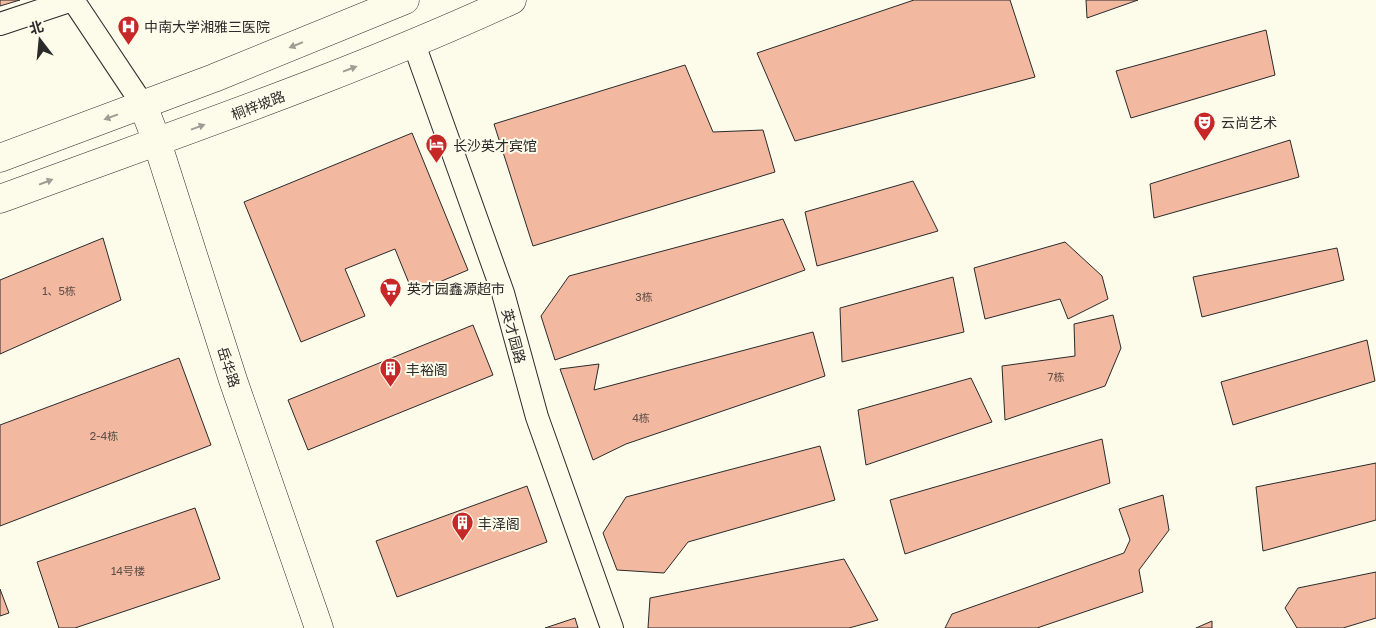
<svg xmlns="http://www.w3.org/2000/svg" width="1376" height="628" font-family="'Golos Text','Noto Sans SC',sans-serif">
<rect width="100%" height="100%" fill="#fdfbea"/>
<!-- building -->
<path fill="#f2b8a0" stroke="#2b2b2b" d="M0,0h20l-20,6z
M914,0h96l25,77 -240,64 -38,-88z
M1086,0h52l-51,18z
M1266,30l9,45 -144,43 -15,-47z
M685,65l28,67 50,-2 12,42 -242,74 -39,-122z
M412,133l56,137 -55,23 -18,-44 -50,20 20,47 -64,26 -57,-140z
M1290,140l9,37 -145,41 -4,-34z
M913,181l25,50 -121,35 -12,-54z
M783,219l22,51 -250,90 -14,-44 28,-40z
M103,238l18,62 -121,54v-74z
M1065,242l37,34 6,23 -40,20 -8,-20 -75,20 -11,-51z
M1337,248l7,32 -142,37 -9,-40z
M953,277l11,55 -122,30 -2,-54z
M1113,315l8,33 -16,38 -100,34 -3,-54 73,-10 -1,-32z
M473,325l20,50 -185,75 -20,-50z
M813,332l12,44 -199,68 -33,16 -33,-91 39,-5 -5,26z
M1367,340l8,41 -142,44 -12,-43z
M179,358l32,87 -211,81v-101z
M971,378l21,44 -126,43 -8,-55z
M1102,439l8,44 -205,71 -15,-54z
M820,446l15,54 -147,42 -24,31 -47,-3 -14,-37 23,-36z
M1376,463v57l-113,31 -7,-64z
M527,486l20,56 -150,55 -21,-56z
M1163,495l6,35 -30,40 4,22 -106,36h-92l7,-14 172,-61 6,-13 -11,-31z
M195,508l25,71 -145,49h-16l-22,-66z
M844,559l34,61 -29,8h-201l2,-30z
M1376,572v46l-33,10h-46l-12,-20 13,-20z
M0,589l9,24 -9,3z
M575,618l3,10h-33z
M1212,621v7h-16z"/>
<g fill="none" stroke-linecap="round" stroke-linejoin="round">
<defs>
<path id="street" d="M73,0l70,105
M0,24l72,-24
M414,44l89,249 34,124 75,211"/>
<path id="secondary" d="M143,105l14,37 76,238 86,248"/>
<path id="primary" d="M0,158l214,-80 191,-78
M0,199c172,-64 345,-122 512,-199"/>
</defs>
<!-- street casing -->
<use href="#street" stroke="#2b2b2b" stroke-width="24"/>
<!-- secondary casing -->
<use href="#secondary" stroke="#2b2b2b" stroke-width="29"/>
<!-- primary casing -->
<use href="#primary" stroke="#2b2b2b" stroke-width="29"/>
<!-- street -->
<use href="#street" stroke="#fdfbea" stroke-width="22"/>
<!-- secondary -->
<use href="#secondary" stroke="#fdfbea" stroke-width="28"/>
<!-- primary -->
<use href="#primary" stroke="#fdfbea" stroke-width="28"/>
</g>
<!-- one-way arrows -->
<defs><path id="oneway-solid" d="M-6-.8H1V-3.2L6.5 0L1 3.2V.8H-6Z" transform="scale(1.25)"/></defs>
<g fill="#9e9d94">
<use href="#oneway-solid" transform="translate(296 45) rotate(158)"/>
<use href="#oneway-solid" transform="translate(350 69) rotate(-21)"/>
<use href="#oneway-solid" transform="translate(111 117) rotate(160)"/>
<use href="#oneway-solid" transform="translate(198 127) rotate(-20)"/>
<use href="#oneway-solid" transform="translate(46 182) rotate(-21)"/>
</g>
<!-- icons -->
<defs>
<symbol id="hospital-pin" viewBox="-11 -11 22 30"><path d="M0 17L-7.5 6A9.5 9.5 0 1 1 7.5 6Z" fill="#c62828" stroke="#fdfbea"/><path d="M-5-5h3v3.5h4V-5h3V5h-3V1.5h-4V5h-3Z" fill="#fff"/></symbol>
<symbol id="theatre-pin" viewBox="-11 -11 22 30"><path d="M0 17L-7.5 6A9.5 9.5 0 1 1 7.5 6Z" fill="#c62828" stroke="#fdfbea"/><path d="M-5-5.5Q0-4 5-5.5V0Q5 5 0 6Q-5 5-5 0ZM-3.3-2.5H-1v1.5H-3.3ZM1-2.5H3.3v1.5H1ZM-2.8 1Q0 5.5 2.8 1Z" fill="#fff"/></symbol>
<symbol id="hotel-pin" viewBox="-11 -11 22 30"><path d="M0 17L-7.5 6A9.5 9.5 0 1 1 7.5 6Z" fill="#c62828" stroke="#fdfbea"/><path d="M-6-4.5h1.5V1H6V5H4.5V3h-9V5H-6ZM-4 0a1.8 1.8 0 1 1 3.6 0ZM.5 0V-2.5h3Q6-2.5 6 0Z" fill="#fff"/></symbol>
<symbol id="supermarket-pin" viewBox="-11 -11 22 30"><path d="M0 17L-7.5 6A9.5 9.5 0 1 1 7.5 6Z" fill="#c62828" stroke="#fdfbea"/><path d="M-6-5.5h2.5l.6 2H6L4.5 2H-2.5L-4.4-4H-6ZM-1.5 3.2a1.3 1.3 0 1 0 .1 0ZM3 3.2a1.3 1.3 0 1 0 .1 0Z" fill="#fff"/></symbol>
<symbol id="building-pin" viewBox="-11 -11 22 30"><path d="M0 17L-7.5 6A9.5 9.5 0 1 1 7.5 6Z" fill="#c62828" stroke="#fdfbea"/><path d="M-4-6H4V6H1V3H-1V6H-4ZM-2.5-4.3h1.7v1.8h-1.7ZM.8-4.3h1.7v1.8H.8ZM-2.5-1h1.7V.8h-1.7ZM.8-1h1.7V.8H.8Z" fill="#fff"/></symbol>
</defs>
<g fill-rule="evenodd">
<use href="#hospital-pin" x="116" y="14" width="25" height="34"/>
<use href="#theatre-pin" x="1192" y="110" width="25" height="34"/>
<use href="#hotel-pin" x="424" y="132" width="25" height="34"/>
<use href="#supermarket-pin" x="378" y="276" width="25" height="34"/>
<use href="#building-pin" x="378" y="356" width="25" height="34"/>
<use href="#building-pin" x="450" y="510" width="25" height="34"/>
</g>
<g text-anchor="middle" dominant-baseline="central" stroke-width="4" stroke-linejoin="round" paint-order="stroke">
<!-- number labels -->
<g font-size="11" fill="#5d4e48">
<text x="59" y="290">1、5栋</text>
<text x="644" y="296">3栋</text>
<text x="1056" y="376">7栋</text>
<text x="641" y="417">4栋</text>
<text x="104" y="435">2-4栋</text>
<text x="128" y="570">14号楼</text>
</g>
<!-- poi labels -->
<g font-size="14" fill="#2b2b2b" stroke="#fdfbea" text-anchor="start">
<text x="144" y="26">中南大学湘雅三医院</text>
<text x="1221" y="122">云尚艺术</text>
<text x="453" y="145">长沙英才宾馆</text>
<text x="407" y="288">英才园鑫源超市</text>
<text x="406" y="369">丰裕阁</text>
<text x="478" y="523">丰泽阁</text>
</g>
<!-- street labels -->
<g font-size="14" fill="#2b2b2b" stroke="#fdfbea">
<text transform="translate(258 105) rotate(-21)">桐梓坡路</text>
<text transform="translate(514 336) rotate(75)">英才园路</text>
<text transform="translate(229 367) rotate(72)">岳华路</text>
</g>
</g>
<!-- north arrow -->
<g transform="translate(40 40) rotate(344)" stroke="#fdfbea" stroke-width="4" paint-order="stroke">
<path d="M0-4L9 19L0 12L-9 19Z" fill="#2b2b2b"/>
<text y="-8" font-size="14" font-weight="bold" text-anchor="middle" fill="#2b2b2b">北</text>
</g>
</svg>
